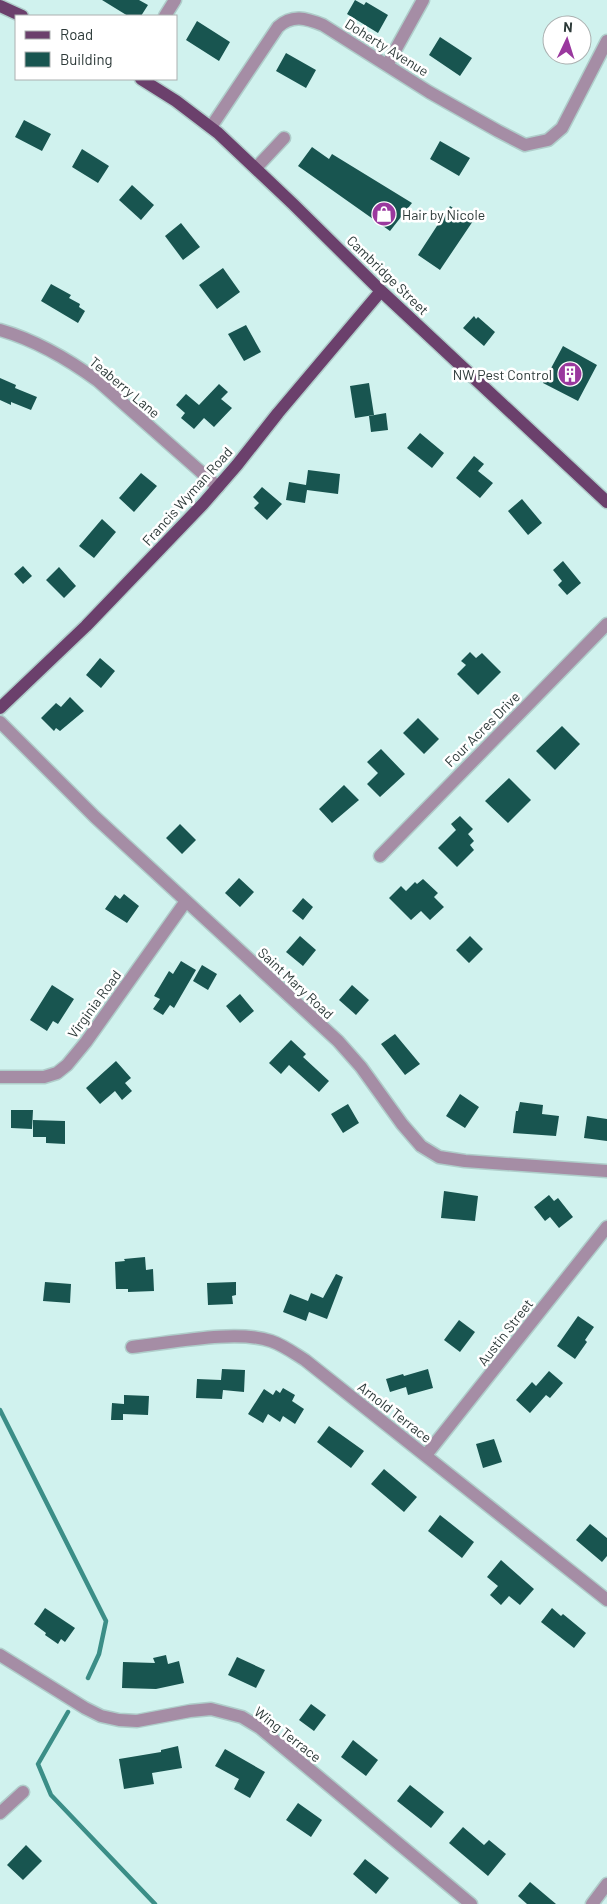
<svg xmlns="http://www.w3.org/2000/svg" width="607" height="1904" font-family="Barlow,sans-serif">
<rect width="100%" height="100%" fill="#d0f2ee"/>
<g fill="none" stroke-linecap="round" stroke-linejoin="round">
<!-- stream -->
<path stroke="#3b8e87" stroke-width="4.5" d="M0,1410l106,211 -7,33 -11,24
M68,1712l-30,52 13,31 104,109"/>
</g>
<!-- building -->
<path fill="#185550" d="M102,0h37l9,5 -7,11h-13z
M355,0l9,5 2,-3 22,13 -10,18 -31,-19z
M197,21l33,21 -11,19 -33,-21z
M440,37l32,21 -12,18 -31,-21z
M286,53l30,17 -10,18 -30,-17z
M24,120l27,14 -9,17 -27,-14z
M440,141l30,17 -11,18 -29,-17z
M312,147l17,12 3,-5 80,49 -22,28 -92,-65z
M82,149l27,17 -11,17 -26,-16z
M132,185l22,20 -13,15 -22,-20z
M450,206l23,15 -33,49 -22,-15z
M181,223l19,24 -17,13 -18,-24z
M223,268l17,24 -23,17 -18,-24z
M51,284l20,11 -2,3 11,6 -1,3 6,4 -7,12 -37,-22z
M474,316l2,3 2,-2 17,15 -11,14 -21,-18z
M246,325l15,27 -17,9 -16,-27z
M563,346l34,19 -19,36 -35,-18z
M0,378l16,7 -1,3 22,9 -6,13 -20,-8v3l-11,-5z
M369,383l5,32 -19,3 -5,-32z
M219,384l9,8 -7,7 11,9 -18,19 -10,-9 -10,11 -13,-11 4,-5 -9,-8 10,-11 13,11z
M386,413l2,17 -17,2 -2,-16z
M420,433l24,20 -12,15 -25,-20z
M474,456l10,8 -6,7 15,12 -13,15 -24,-20z
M308,470l32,4 -2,20 -31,-4 -2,13 -19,-3 3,-18 17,3z
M141,473l16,13 -23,26 -15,-14z
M262,487l20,17 -15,16 -13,-12 5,-5 -6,-6z
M522,499l20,24 -14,12 -20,-24z
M102,519l14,13 -22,26 -15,-12z
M563,561l18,22 -14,12 -9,-10 4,-4 -9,-11z
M23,566l9,10 -9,8 -9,-10z
M59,567l17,19 -12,12 -18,-18z
M470,652l6,6 6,-5 19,19 -23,23 -21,-21 9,-9 -5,-4z
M100,658l15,13 -14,17 -15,-13z
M70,697l14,14 -24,20 -4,-3 -2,3 -13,-13 15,-15 5,4z
M418,718l21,21 -15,15 -21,-21z
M562,726l18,18 -25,26 -19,-19z
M381,749l24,25 -25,23 -13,-13 11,-11 -11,-11z
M509,778l22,22 -23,23 -23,-22z
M344,785l15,15 -27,23 -13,-14z
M460,816l13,13 -5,5 6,7 -4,4 4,5 -17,17 -19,-19 18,-18 -5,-6z
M180,824l16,16 -14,14 -16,-16z
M239,878l15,14 -14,15 -15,-14z
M423,879l15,14 -4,4 10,10 -14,13 -9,-9 -10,9 -22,-22 12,-12 5,5 9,-9 2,2z
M124,894l15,12 -12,17 -22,-14 10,-14 5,4z
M303,898l10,9 -10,13 -11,-9z
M300,936l16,14 -13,16 -17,-14z
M470,936l13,13 -14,14 -13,-13z
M181,961l15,9 -22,38 -4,-3 -7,10 -10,-6 7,-10 -6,-3 15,-25 4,3z
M202,965l15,9 -9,16 -15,-9z
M52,985l22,14 -16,25 -5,-3 -6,10 -17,-11z
M352,985l17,15 -13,15 -17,-15z
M240,994l14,17 -14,12 -14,-17z
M395,1034l25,30 -15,11 -24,-31z
M291,1040l15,14 -3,3 26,24 -10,11 -30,-27 -8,9 -12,-11z
M116,1061l15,17 -6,5 7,8 -10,9 -7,-9 -15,13 -14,-16z
M460,1094l19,13 -14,21 -19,-12z
M520,1102l23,3 -1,9 17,2 -3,20 -43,-3 3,-22h2z
M348,1104l11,19 -16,10 -12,-19z
M11,1110h22l-1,19 -21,-1z
M587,1116l20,3v22l-23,-3z
M33,1120l32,1v23l-19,-1v-6h-13z
M444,1191l34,5 -3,25 -34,-3z
M549,1195l5,6 4,-3 15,19 -14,11 -9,-11 -5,4 -11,-14z
M145,1257l1,13 7,-1 1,22 -26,1v-3h-12l-1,-27 10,-1 -1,-2z
M336,1274l7,3 -16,42 -18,-7 -3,9 -23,-9 7,-18 18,7 3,-8 12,5z
M45,1282l26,2 -1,19 -27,-2z
M236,1282v13l-4,1 1,8 -25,1 -1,-22z
M578,1316l16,11 -9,13 2,2 -12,17 -18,-13z
M459,1320l16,12 -15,20 -16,-12z
M222,1369l23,1 -1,22 -21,-2 -1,9 -26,-1 1,-19 24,1z
M428,1369l5,19 -25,7 -2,-8 -16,5 -4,-13 17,-5 1,2z
M549,1371l14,12 -13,15 -4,-3 -16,18 -14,-13 16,-18 4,4z
M283,1388l12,7 -3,6 12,8 -9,15 -12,-8 -3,6 -12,-8 -5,9 -15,-9 16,-25 9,6 3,-5 4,3z
M124,1395l25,1 -1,19 -25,-1v6h-12l1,-17 12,1z
M329,1426l35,25 -13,17 -34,-26z
M494,1439l8,23 -19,6 -7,-24z
M384,1469l33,28 -13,15 -33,-28z
M440,1515l34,27 -12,16 -34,-27z
M590,1524l17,14v18l-5,6 -26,-22z
M501,1560l33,29 -14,16 -11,-9 -8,9 -11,-10 8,-9 -11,-9z
M45,1608l30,20 -10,14 -4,-3 -3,5 -13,-9 1,-2 -12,-9z
M552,1608l9,8 2,-2 23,19 -12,15 -33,-26z
M166,1655l2,9 11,-3 5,22 -28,6 -34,-1 1,-26 32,1 -2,-5z
M237,1657l28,13 -9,18 -28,-13z
M311,1704l15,11 -12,16 -15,-11z
M353,1740l25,20 -12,16 -25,-19z
M178,1746l4,22 -30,5 2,11 -30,5 -5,-30 42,-7v-2z
M225,1749l40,23 -15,26 -16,-9 5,-10 -24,-13z
M410,1785l34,27 -13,16 -34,-27z
M298,1803l24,17 -11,17 -25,-17z
M463,1827l21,18 5,-5 17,14 -18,22 -39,-33z
M26,1845l16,16 -19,19 -16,-15z
M365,1859l24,19 -13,16 -23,-20z
M530,1882l26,22h-29l-9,-8z"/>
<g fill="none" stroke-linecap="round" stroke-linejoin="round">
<defs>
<path id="minor" d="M165,16l10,-16
M387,65l36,-65
M211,127l67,-100c14,-13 28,-9 45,-2l106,67 69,39 27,14 23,-5 14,-12 45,-87
M256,168l28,-30
M0,330c35,10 68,29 98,51l120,106
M0,722l95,95 243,224 23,26 41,57 19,22 18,11 26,4 142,10
M380,856l227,-232
M0,1077h44l13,-4 10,-8 19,-23 100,-141
M132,1347c38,-4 104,-18 139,-6 12,4 23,12 34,19l302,240
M426,1455l181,-228
M0,1655l85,53 16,8 18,4 18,1 53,-10 21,-2 31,8 18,11 211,176
M0,1813l23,-21
M592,1904l15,-20"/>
<path id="major" d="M0,6l22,10
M141,79l35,22 42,32 75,71 88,87 226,211
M0,708l86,-82 117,-122 34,-39 41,-52 103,-122"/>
</defs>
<!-- minor casing -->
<use href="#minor" stroke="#afcdca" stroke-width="15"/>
<!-- major casing -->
<use href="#major" stroke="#afcdca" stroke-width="15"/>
<!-- minor -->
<use href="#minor" stroke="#a58da5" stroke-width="12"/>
<!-- major -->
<use href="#major" stroke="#6b406c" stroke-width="12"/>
</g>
<!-- icons -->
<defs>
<symbol id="shop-disc" viewBox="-11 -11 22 22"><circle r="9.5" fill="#9a389e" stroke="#fff"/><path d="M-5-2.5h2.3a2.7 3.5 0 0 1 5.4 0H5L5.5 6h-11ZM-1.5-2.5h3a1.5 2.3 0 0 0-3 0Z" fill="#fff"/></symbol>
<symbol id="building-disc" viewBox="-11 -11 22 22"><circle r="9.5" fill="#9a389e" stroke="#fff"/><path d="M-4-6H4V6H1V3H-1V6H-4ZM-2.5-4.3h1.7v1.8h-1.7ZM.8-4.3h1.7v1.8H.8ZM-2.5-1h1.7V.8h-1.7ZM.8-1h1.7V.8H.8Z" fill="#fff"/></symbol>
</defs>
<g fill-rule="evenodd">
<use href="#shop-disc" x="370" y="200" width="28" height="28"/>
<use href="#building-disc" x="556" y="360" width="28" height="28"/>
</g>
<g text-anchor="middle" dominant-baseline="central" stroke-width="5" stroke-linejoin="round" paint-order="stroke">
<!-- street labels -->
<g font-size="14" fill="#2d3a39" stroke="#fff">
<text transform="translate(387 47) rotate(32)">Doherty Avenue</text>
<text transform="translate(388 275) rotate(44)">Cambridge Street</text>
<text transform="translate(125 387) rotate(40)">Teaberry Lane</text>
<text transform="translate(187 496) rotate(-48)">Francis Wyman Road</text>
<text transform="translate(482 729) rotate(-45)">Four Acres Drive</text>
<text transform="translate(296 983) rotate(43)">Saint Mary Road</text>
<text transform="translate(94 1004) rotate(-54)">Virginia Road</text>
<text transform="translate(505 1332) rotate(-52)">Austin Street</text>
<text transform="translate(395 1412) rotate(38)">Arnold Terrace</text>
<text transform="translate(288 1734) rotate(38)">Wing Terrace</text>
</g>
<!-- poi labels -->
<g font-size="14" fill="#2d3a39" stroke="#fff" text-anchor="start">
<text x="402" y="214">Hair by Nicole</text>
<text x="552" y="374" text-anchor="end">NW Pest Control</text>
</g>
</g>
<!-- legend -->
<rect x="15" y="15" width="162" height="65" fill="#ffffff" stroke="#abb0b0"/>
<rect x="25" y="31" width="25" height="8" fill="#6b406c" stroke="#abb0b0"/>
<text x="60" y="40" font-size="15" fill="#2d3a39">Road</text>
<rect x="25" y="52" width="25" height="15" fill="#185550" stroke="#abb0b0"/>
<text x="60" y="65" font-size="15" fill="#2d3a39">Building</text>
<!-- north arrow -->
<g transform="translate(567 40) rotate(4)"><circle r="24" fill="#ffffff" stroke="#abb0b0"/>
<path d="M0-4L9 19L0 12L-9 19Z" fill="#9a389e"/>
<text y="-8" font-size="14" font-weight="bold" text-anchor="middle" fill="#2d3a39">N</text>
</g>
</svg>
